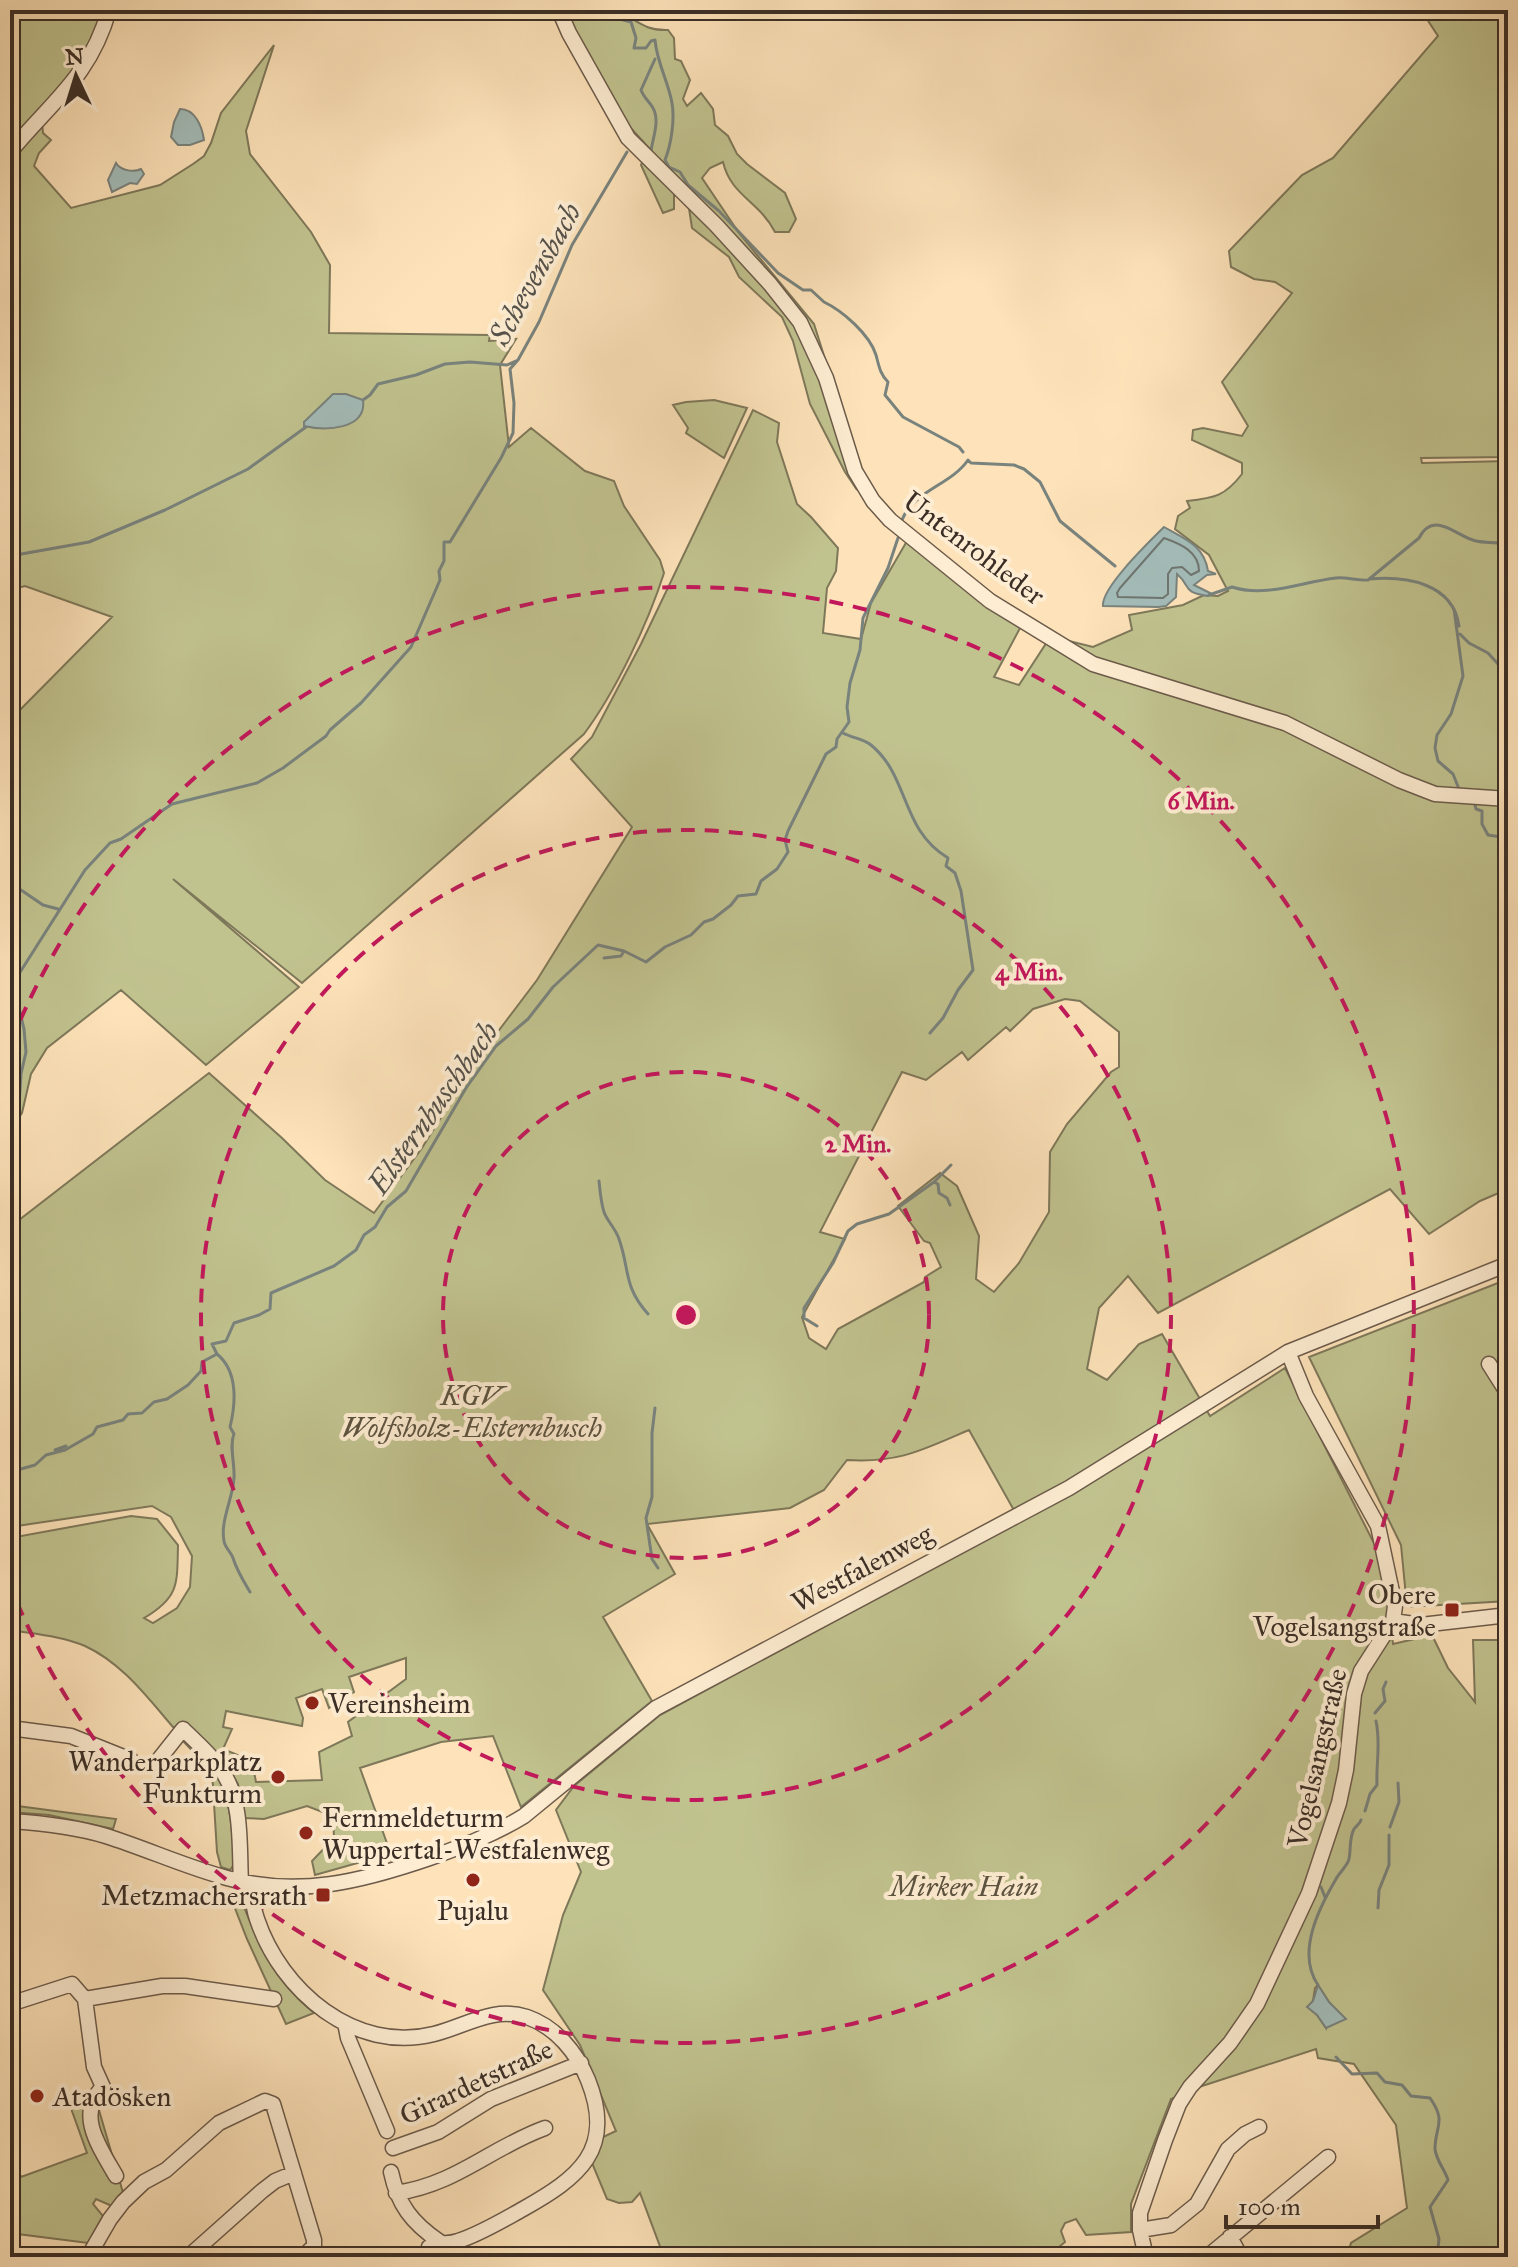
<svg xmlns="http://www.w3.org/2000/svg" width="1518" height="2267" font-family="'IM FELL Great Primer',serif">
<rect width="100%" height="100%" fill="#fee3ba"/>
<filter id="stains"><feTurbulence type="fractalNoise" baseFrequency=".0025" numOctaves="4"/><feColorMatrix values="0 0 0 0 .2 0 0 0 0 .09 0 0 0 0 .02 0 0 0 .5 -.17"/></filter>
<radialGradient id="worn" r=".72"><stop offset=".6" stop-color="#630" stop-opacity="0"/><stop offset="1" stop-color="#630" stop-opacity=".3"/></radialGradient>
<!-- green -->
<path fill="#c1c38f" stroke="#7e785a" stroke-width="2" fill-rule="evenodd" d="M10,10h94l-16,44 -53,62 -25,25z
M551,10c14,0 53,-4 64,0 21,8 27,21 53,20l6,8 1,21 6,2 9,19 -7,19 4,7 14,-13 12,16 2,16 13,11 9,18 10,10 38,29 11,26 -7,13h-14c-16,-31 -44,-36 -52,-70l-13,6 -8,10 37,55 75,91 17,54 26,112 -12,-18 -35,-68 -17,-63 -11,-24 -43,-40 -10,-20 -37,-29 -4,-26 -14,-8v15l-11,4 -22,-48 8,-17 -21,-23z
M1421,10h87v447l-87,1 1,5 86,-2v728l-28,12 -51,33 -39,-45 -232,124 -30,-37 -29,32 -12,61 20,11 32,-36 23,-10 48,82 75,-48 98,193 10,83 39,-9 16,33 27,34 -2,-62h35v617h-161l4,-14 56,-35 -11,-83 -42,-61 -36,-6 -2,-9 -117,38 -28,12 -40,105v28l-45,3 -10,-16 -11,4 -4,8 4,11 -18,15h-383l-24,-64 -8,9 -13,1 -12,-4 -15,-36 9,-25 15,-7 -36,-86 -37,-55 20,-75 18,-43 -25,-62 18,-24 86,-71 360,-194 -51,-91c-47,20 -69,33 -122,30l-23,30 -34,18 -143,16 28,50 -72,43 49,84 -131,106 -28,-71 -52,6 -81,26 33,92 -32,2 -46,13 -3,-14 22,-23 -1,-22 -26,-10 -43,13 -21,-1 -5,-34 -16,-25 1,-9 -5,6 -33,-30 -12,1c-26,-30 -51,-64 -88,-81 -23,-10 -51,-12 -75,-16v-92l121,-22 26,3 21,26c-1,38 2,52 -34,73l9,5 24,-15 13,-21 2,-31 -21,-39 -19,-11 -142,21v-300l199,-154 73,65 43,42 49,33 48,-65 56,-90 59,-78 95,-153 -61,-68 21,-22 49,-93 112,-234 26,13 -2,19 20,62 14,13 27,31 -2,23 -9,17 -4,45 38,6 10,-36 36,-62 113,87 -26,49 25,8 28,-43 42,27 177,42 -172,-52 -29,-19 28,7 39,-17 -3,-15 54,-10 21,-10 14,1 10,-5 -19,-36 -34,-26 3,-13 12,-8 -3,-7c28,-3 38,-5 55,-27v-11l-50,-23 1,-10 10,-2 39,8 6,-10 -26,-44 70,-89 -17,-11 -21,-3 -23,-12 -2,-16 73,-76 31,-17 105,-122zM1065,999l15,2 39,31v35l-8,5 -44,52 -17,28 -1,60 -30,51 -25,29 -18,-13 3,-43 -22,-50 -17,-13 -42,33 26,35 6,2 11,24 -16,10 -1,5 -86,47 -12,20 -17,-11 -7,-21 43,-78 -25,-7 82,-160 24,8 36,-28 6,8 38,-33 4,4 23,-22zM406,1658v21l-58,43 4,14 -33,16 3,28 -66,2 -4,-21 -29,-12 9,-20 -9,-2 3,-16 76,15 1,-8 -7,-20 26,-9 7,19 25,-16 -5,-15zM1318,1985l11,17 -3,26 -9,-13 -9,-8 5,-6 2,-13z
M274,45l-28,86 4,23 61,78 19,33 -1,68 161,2 -1,6 27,-2 -16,26 9,82 22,-19 54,43 29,10 10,25 36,54 4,13c-16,50 -48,118 -80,161l-282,249 -129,-104 126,108 -93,78 -85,-75 -74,58 -16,26 -9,39 -12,17v-410l102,-103 -87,-31 -15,4v-430l32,-38 1,11 8,7 -12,13 -5,13 37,42 89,-23 33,-21 11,-8 7,-13 10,-30z
M714,400l33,8 -23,50 -38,-25 2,-5 -15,-23 13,-3z
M1508,1279v322l-101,6 -6,-62 -92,-188z
M182,1740c50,37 47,66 53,123l-5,7 -9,-3 -4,-15 -5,-81z
M10,1805l106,14 -3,10 -64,-14 -39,-3z
M229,1893l11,4c19,49 33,82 74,116l-28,11 -39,-85z
M94,2093l30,103 -12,10 -16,-7 -3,5 10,12 -15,27 -78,-10v-85l11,29 66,-24 -19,-53z"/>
<!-- water -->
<path fill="#a3bcb9" stroke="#79837e" stroke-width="2" d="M180,109c15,0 22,17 24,31l-14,5h-12l-7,-8 3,-15z
M116,163c4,7 17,10 25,6l3,5 -7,10 -7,-1 -18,9 -4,-12z
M333,394h13l17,6c4,30 -38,31 -59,26v-4z
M1164,527c21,12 40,18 44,44l8,3 -9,1 -13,10 16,8 -2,3c-27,-4 -16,-9 -31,-22l-1,23 -10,9 -8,1 -55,-1c-2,-18 46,-64 61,-79z
M1318,1985l11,17 17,17 -20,9 -9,-13 -10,-8 6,-6z"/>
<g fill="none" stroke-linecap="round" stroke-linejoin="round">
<!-- shore -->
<path stroke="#6f7570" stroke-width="2" d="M1164,538c17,6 35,14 35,33l-8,4 -9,-8 -10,1 -4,6v20l-5,4 -45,-1 -1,-4 3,-5z"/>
<!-- stream -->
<path stroke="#79837e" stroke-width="3" d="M589,10l3,8h4l7,-8
M610,10l6,8 15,4 5,16 -2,10h12l5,-7 4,-1c2,23 13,41 17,63 3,17 -1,42 -7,57l4,7 11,5 8,13 31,26 59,62 25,17h8l13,12c19,9 46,33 52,53 3,11 4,19 12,27l-3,13 18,22 56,30 4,5
M651,151c2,-14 9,-30 2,-43 -4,-7 -9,-10 -12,-18l14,-31
M363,400l7,-5 8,-11 38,-9 29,-11 25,-2 37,3 11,-5 21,-38 33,-77 55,-93
M902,520c11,-29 49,-35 66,-60l3,3 43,2 10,4 16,13 20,39 55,45
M10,556l79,-14 76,-32 83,-41 58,-42
M1370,579c36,-3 83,4 89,47
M1209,595l23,-8c34,11 69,-5 104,-9 12,-1 21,3 32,2l51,-42c15,-29 38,-1 57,3 10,2 22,2 32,2
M1454,609l9,67 -12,38 -14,21 -2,13 3,13 15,13 6,15
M1460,634l9,9 19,10 20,22
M843,733c9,5 21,6 28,12 39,32 29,84 77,113l-2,8 9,7 6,18 12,79 -15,20 -15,28 -13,15
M1475,805l1,4 6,2v13l6,11 20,3
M10,894l11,-4 22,15 15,4
M604,958l17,-2 3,-5
M10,1131l8,-9 3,-48 5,-22 -2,-23 -6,-25 -1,-27 68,-107 25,-27 11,-4 51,-35 85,-21 26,-15 43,-32 4,-6 31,-27 50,-56 29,-67 -1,-9 5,-10v-19h6l51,-84 12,-25 1,-30 -4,-34 8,-9
M599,1181c1,10 2,22 5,31 3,9 12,17 15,27 11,31 4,47 29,75
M934,1182l4,2 1,9 8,5 3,7
M817,1326l-13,-8v-10l29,-45 15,-32 9,-7 32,-10 45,-32 17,-17
M217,1354c21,17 19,49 13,73l4,7c-5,12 1,30 0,44 -1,20 -14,43 -10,63 1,7 7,11 9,17 4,13 10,22 17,34
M655,1408l-3,25v64l-6,21 6,41 6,9
M55,1450l11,-4
M10,1472l25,-7 11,-10 19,-5 28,-16 4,-7 26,-7 5,-6 14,-1 12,-11 13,-3 21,-14 13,-14 1,-9 15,-8 -5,-10 14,-3 8,-18 25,-8 11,-6 1,-16 63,-27 22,-16 8,-15 11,-8 12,-20 19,-16 60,-103 30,-42 32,-27 25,-32 45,-42 26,6 22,11 19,-15 26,-12 13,-13 9,-3 18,-14 7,-9 18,-2 5,-13 16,-12 11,-17 -3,-12 3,-9 38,-77 10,-7 1,-8 12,-17 -2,-15 3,-24 10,-33 3,-32 25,-50 10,-30
M1375,1713l10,-12 -2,-12 3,-7
M1365,1811l5,-17 7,-9c-1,-24 4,-41 -1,-64
M1390,1827l9,-25 -1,-19
M1321,1887l4,10
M1378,1908l1,-18 10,-25v-30
M1318,1985c-22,-32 1,-77 18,-106 3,-6 12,-14 13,-20 2,-9 0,-21 5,-30 2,-3 6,-5 7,-9
M1336,2057l16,17 25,-1 8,9 17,3 9,11 19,2c17,24 5,28 5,51 1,11 10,21 13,31l-18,27 9,32 -2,18"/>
<defs>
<path id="minor" d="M559,10l10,23 59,105 88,87 54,59 30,38 26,56 29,93 18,30 17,19 100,81 103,63 192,59 114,57 36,14 73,5
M10,152c42,-51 80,-75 99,-142
M1489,1364l19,30
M1393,1621l28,4 87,-10
M10,1728l61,8 60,24
M160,1758l23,-29c14,14 29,26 39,42 21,30 17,76 19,111
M10,1821c32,2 66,6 96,15 41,13 80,31 121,42 71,20 136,3 203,-20 33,-12 65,-24 94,-42l132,-108 413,-220 219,-136 220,-88
M251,1884c1,11 2,24 6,35 24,72 98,135 177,115 32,-8 59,-28 93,-17 29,10 50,36 61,63 28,70 -10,98 -65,129 -20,11 -43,25 -65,32 -11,4 -17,0 -29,6
M85,1999l77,-13h23l89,13
M10,2004l62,-20 13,15 9,68 9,20c-28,27 -3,61 13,89
M345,2023l3,15 39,93
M393,2148l45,-16 53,-33 90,-36
M391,2172c7,33 21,51 49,70
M396,2193c61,-9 94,-45 149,-65
M1140,2230l31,-5 26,-21 31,-55 17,-15 14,-7
M1230,2237l11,20
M88,2257l22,-38 13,-17 21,-20 22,-12 53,-47 46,-22 8,3 41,136v6l-11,11
M188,2257l74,-66 13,-10 19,-8
M1146,2257l-6,-27v-17l25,-73 14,-36 11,-17 40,-44 27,-39 52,-111 30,-90 7,-33 8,-76 7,-23 32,-50 2,-15 -17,-80 -72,-130 -18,-44
M1207,2257l121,-100"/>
</defs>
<!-- minor casing -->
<use href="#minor" stroke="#6c5b4b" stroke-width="17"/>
<!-- minor -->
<use href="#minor" stroke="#feedd2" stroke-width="14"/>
</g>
<!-- distance rings -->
<g fill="none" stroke="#c2185b" stroke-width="4" stroke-dasharray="14 10">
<circle cx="686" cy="1315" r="243"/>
<circle cx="686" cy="1315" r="485"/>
<path d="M11 1042A728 728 0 1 1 11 1588"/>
</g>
<!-- markers -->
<g fill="#8f2418" stroke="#feedd2" stroke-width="3">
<rect x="1444" y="1602" width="16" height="16" rx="4"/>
<circle cx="312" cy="1703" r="8"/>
<circle cx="278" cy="1777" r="8"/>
<circle cx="306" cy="1833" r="8"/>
<circle cx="473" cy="1880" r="8"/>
<rect x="315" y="1887" width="16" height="16" rx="4"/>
<circle cx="37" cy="2096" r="8"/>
</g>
<g text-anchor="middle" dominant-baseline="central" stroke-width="8" stroke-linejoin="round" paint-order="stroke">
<!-- street labels -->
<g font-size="28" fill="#3b2e26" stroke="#feedd2">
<text transform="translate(974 548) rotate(37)">Untenrohleder</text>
<text transform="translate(862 1568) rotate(-28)">Westfalenweg</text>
<text transform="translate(1317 1758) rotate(-77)">Vogelsangstraße</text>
<text transform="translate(476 2082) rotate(-25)">Girardetstraße</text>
</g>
<!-- park labels -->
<g font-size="28" font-style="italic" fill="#5c5340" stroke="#feedd2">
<text x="472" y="1395">KGV<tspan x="472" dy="32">Wolfsholz-Elsternbusch</tspan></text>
<text x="964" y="1886">Mirker Hain</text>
</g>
<!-- poi labels -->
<g font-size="28" fill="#3b2e26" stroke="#feedd2" text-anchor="end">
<text x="1436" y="1594">Obere<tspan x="1436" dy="32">Vogelsangstraße</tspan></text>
<text x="328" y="1703" text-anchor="start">Vereinsheim</text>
<text x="262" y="1761">Wanderparkplatz<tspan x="262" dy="32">Funkturm</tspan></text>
<text x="322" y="1817" text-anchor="start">Fernmeldeturm<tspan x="322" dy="32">Wuppertal-Westfalenweg</tspan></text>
<text x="307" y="1895">Metzmachersrath</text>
<text x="473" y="1910" text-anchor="middle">Pujalu</text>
<text x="53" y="2096" text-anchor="start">Atadösken</text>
</g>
<!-- water labels -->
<g font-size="30" font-style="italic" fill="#55524b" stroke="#feedd2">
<text transform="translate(535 274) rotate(-61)">Schevensbach</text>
<text transform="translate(433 1108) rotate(-55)">Elsternbuschbach</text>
</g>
</g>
<circle cx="686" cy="1315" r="12" fill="#c2185b" stroke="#feedd2" stroke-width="4"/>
<g font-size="24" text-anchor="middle" font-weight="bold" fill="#c2185b" stroke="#feedd2" stroke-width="8" stroke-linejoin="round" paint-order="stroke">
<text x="1201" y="809">6 Min.</text>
<text x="1029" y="980">4 Min.</text>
<text x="858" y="1152">2 Min.</text>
</g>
<!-- margin -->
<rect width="1518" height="2267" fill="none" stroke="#fee3ba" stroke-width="40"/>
<rect x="12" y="12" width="1494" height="2243" fill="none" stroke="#3b2e26" stroke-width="4"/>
<rect x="20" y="20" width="1478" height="2227" fill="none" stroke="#3b2e26" stroke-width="2"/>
<!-- north arrow -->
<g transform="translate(76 76) rotate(356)" stroke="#feedd2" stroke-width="6" paint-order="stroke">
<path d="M0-6L14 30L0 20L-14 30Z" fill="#3b2e26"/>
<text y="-12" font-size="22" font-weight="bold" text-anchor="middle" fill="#3b2e26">N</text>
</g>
<!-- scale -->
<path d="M1226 2215v12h152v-12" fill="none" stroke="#3b2e26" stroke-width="4"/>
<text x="1238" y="2215" font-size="24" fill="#3b2e26" stroke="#feedd2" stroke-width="6" paint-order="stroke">100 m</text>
<rect width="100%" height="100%" filter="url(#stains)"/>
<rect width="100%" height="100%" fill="url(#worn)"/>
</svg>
